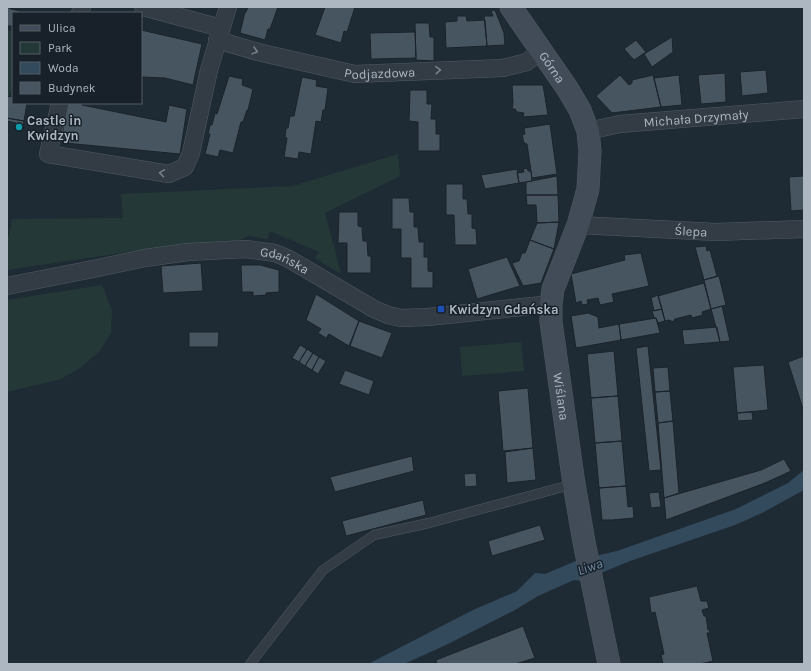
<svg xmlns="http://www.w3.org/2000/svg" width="811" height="671" font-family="Karla,sans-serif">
<rect width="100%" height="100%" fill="#1f2b34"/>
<!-- green -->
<path fill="#243937" d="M7,30l6,1v47l-2,14h-1l-1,4h-2z
M398,154l2,22 -75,37 16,61 -26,-16 4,-6 -49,-21 -3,8 -18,-3 -11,5 -70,5 -161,24v-33l2,-1 3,-17 111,-1 -2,-24 172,-8z
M102,285l10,26 -1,22 -11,18 -20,17 -19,11 -54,13v-92z
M521,342l3,29 -62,5 -2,-29z"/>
<!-- water -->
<path fill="#33495c" d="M804,470v20l-42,23 -27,12 -105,36 -48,20 -8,-1 -36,16 -23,14 -69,35 -42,19h-36l105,-54 44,-19 18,-18 10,1 33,-14 39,-9 119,-42 52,-26z"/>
<!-- building -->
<path fill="#475560" stroke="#1a232b" d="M7,7l4,2 9,2v2h-7v13h-6z
M248,7h30l-8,22h-2l-3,11 -25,-7 5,-21h1z
M325,7h30l-8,25 -3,-1 -3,12 -26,-8z
M495,10l9,23 1,12 -18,1 -3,-30h9l-2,-5z
M457,16h9l1,5 18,-1 2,26 -41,2 -1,-26 12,-1z
M415,23h14l1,14h4v24l-18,-1z
M141,30l61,14 -9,41 -28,-7 -24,-1z
M415,32l1,26 -45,1 -1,-26z
M672,37l1,15 -21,15 -8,-13z
M636,40l10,12 -12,8 -10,-11z
M766,70l2,23 -26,3 -2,-24z
M725,73l1,29 -25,2 -3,-29z
M620,75l9,10 3,-2v-3l21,-5 8,32 -49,6 -16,-17z
M679,75l3,30 -21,2 -7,-29z
M229,76l14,3 -1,6 11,4 -5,21h-1l-4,12h-2l-8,31 -13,-3 -2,7 -13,-3 5,-20h-2l2,-9h2l3,-12 2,1z
M302,77l15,3 -1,6 12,2 -3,22h-2l-2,12 -5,-1 -5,33 -12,-2 -1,7 -14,-2 3,-19 -2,-1 1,-9h2l2,-12h4z
M512,85h31l5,30 -25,2 1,-4 -7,-1 -2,-3h-3l1,-7z
M410,90h17v14h5l-1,15h5v15h4v17h-22v-29l-9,-1z
M7,96l6,1v6h14l-3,18 -17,-3z
M68,103h14v2l84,17 3,-17 18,4 -7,45 -115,-11 -4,-3z
M7,118l17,3 -2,11 -7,-2 1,-7 -9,-2z
M550,124l7,50 -25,4 -5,-34 -3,-1 -2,-8 3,-1 -1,-6z
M527,168l1,3h3l1,10 -13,2 -2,-10 7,-1 -1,-3z
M517,169l2,14 -34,6 -4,-14z
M557,176l1,19h-32v-13z
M804,176v34l-13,1 -2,-34z
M446,184h17v15h4l1,15h4v14l4,1 1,16h-22l-1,-30h-8z
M526,195h32l1,27 -22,1 -1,-18h-9z
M392,198h17l1,14h4v15h4l1,15h5v15h4v14l5,1v16h-22v-30h-10v-29h-9z
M339,212h19v14l4,1 1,14h4l1,15h3v17h-24v-30h-9z
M559,222l-5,27 -24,-9 7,-17z
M530,240l24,9 -13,34 -18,3 -11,-23 7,-2 3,-8h3z
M706,246l1,5 3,-1 7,26 -13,4 -9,-33z
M641,253l8,33 -37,8 2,8 -14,3 -2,-7 -11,2 1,4 -6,1 -1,-4 -5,2 -5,-29 54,-14 -1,-5z
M507,257l13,29 -43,13 -9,-30z
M201,263l2,28 -40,2 -2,-27z
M241,265h19l19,5v22l-13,1v2l-13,1v-4h-11z
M719,276l7,29 -15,4 -7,-29z
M704,283l7,26 -9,3 1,3 -11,3 -1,-3 -16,4 -2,3 -4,-2 -4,1 -7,-25z
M316,294l43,27 -10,25 -20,-12 -3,4 -8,-5 3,-4 -15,-9z
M658,295l4,14 -8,2 -3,-13z
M722,306l8,35 -10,1 -9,-33z
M662,309l3,12 -7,2 -2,-5h-2l-2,-7z
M588,313l10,4 1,11 20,-4 2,16 -45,8 -5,-32z
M656,318l4,15 -39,7 -2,-16z
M359,321l33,12 -10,25 -32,-12z
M717,327l3,15 -36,3 -2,-15z
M189,332h30l-1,15h-29z
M300,345l7,4 -8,13 -7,-4z
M648,346l13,124 -12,1 -13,-123z
M307,349l6,4 -8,13 -6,-4z
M614,351l4,45 -27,2 -4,-44z
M313,353l6,4 -7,13 -7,-4z
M804,356v56l-16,-50z
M319,357l7,4 -8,13 -6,-4z
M764,365l4,45 -31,3 -4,-46z
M668,367l2,24 -15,1 -2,-24z
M345,370l29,11 -5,14 -30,-11z
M528,388l5,60 -30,3 -5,-60z
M670,391l3,30 -15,2 -3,-31z
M618,396l4,45 -27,2 -4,-45z
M752,412l1,8 -15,1 -1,-8z
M673,421l6,72 -15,5 -6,-75z
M622,441l4,45 -27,2 -4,-45z
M533,448l3,32 -29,3 -2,-31z
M412,456l2,15 -79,21 -5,-15z
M784,459l7,12 -26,12 -99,37 -2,-22 97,-28z
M476,473l1,13 -12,1 -1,-13z
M626,486l2,21 5,-1 1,12 -22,2h-10l-3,-32z
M659,492l2,15 -10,1 -2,-15z
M423,500l3,15 -80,21 -4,-15z
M540,525l5,15 -53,16 -4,-15z
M697,586l4,15h6l2,7 -7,2 2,6h2l2,14 1,-1 1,4h-3l6,28 -13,3h-37l-2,-9 3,-1 -9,-42 -4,1 -2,-16z
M523,626l12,32 -20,6h-78l-1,-4z"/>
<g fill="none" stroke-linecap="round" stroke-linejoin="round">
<defs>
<path id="lane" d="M250,664l73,-94 51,-35 55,-12 145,-39"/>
<g id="street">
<path d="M143,7l78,21"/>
<path d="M80,13l2,-6"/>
<path id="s1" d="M217,40l45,13 93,21 148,-6 24,-6 14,-12"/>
<path d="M60,103l-12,51 121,20 16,-7 6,-14 18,-83 19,-63"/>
<path id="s2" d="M588,131l32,-7 184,-15"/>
<path id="s3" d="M578,225l138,7 88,-3"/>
<path id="s4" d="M7,286l91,-18 47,-10 43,-6 58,-3 29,4 14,6 85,50 14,6 13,3 27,-1 123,-13"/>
</g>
<g id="secondary">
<path id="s5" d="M511,7l56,81 13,22 8,21 2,20 -2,38 -10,36 -25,64 -2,15v18l23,162 10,58 25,122"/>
</g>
</defs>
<!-- lane casing -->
<use href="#lane" stroke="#505a63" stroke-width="10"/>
<!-- street casing -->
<use href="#street" stroke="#505a63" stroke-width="18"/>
<!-- secondary casing -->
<use href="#secondary" stroke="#505a63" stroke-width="23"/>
<!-- lane -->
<use href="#lane" stroke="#333c45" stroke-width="9"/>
<!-- street -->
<use href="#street" stroke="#333c45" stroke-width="17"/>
<!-- secondary -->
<use href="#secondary" stroke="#414c58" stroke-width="22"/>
</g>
<!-- one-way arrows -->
<defs><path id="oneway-chevron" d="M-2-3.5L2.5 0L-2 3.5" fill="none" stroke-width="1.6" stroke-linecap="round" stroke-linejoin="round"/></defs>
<g stroke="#76808a">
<use href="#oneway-chevron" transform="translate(255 51) rotate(15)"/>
<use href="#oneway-chevron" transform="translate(438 70) rotate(-4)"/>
<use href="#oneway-chevron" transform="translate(162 173) rotate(-171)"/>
</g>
<!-- markers -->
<circle fill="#0f9aa8" stroke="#182129" stroke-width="1.5" cx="19" cy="127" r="4"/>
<rect fill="#1a4fb4" stroke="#182129" stroke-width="1.5" x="437" y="305" width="8" height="8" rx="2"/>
<g text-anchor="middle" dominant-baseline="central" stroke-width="3" stroke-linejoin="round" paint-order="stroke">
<!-- street labels -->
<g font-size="13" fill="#acb7c2" stroke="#182129">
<text stroke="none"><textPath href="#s5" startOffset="73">Górna</textPath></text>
<text stroke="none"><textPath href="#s1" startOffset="167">Podjazdowa</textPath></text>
<text stroke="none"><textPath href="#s2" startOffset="109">Michała Drzymały</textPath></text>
<text stroke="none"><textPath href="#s3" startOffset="113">Ślepa</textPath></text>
<text stroke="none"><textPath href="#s4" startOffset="283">Gdańska</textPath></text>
<text stroke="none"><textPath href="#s5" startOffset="419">Wiślana</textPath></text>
</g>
<!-- poi labels -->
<g font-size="13" font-weight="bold" fill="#acb7c2" stroke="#182129" text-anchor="start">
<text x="27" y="120">Castle in<tspan x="27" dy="15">Kwidzyn</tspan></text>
<text x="449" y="309">Kwidzyn Gdańska</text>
</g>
<!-- water labels -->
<g font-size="14" font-style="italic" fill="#6e8ca6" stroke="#182129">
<text transform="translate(590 567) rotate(-19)">Liwa</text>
</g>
</g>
<!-- border -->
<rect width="811" height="671" fill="none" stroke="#acb7c2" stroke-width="16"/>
<!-- legend -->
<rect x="12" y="12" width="130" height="92" fill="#182129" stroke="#535d66"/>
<rect x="20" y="25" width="20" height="6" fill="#414c58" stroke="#535d66"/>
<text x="48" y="32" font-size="12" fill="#acb7c2">Ulica</text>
<rect x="20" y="42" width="20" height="12" fill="#243937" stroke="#535d66"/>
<text x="48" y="52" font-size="12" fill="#acb7c2">Park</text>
<rect x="20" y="62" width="20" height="12" fill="#33495c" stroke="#535d66"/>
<text x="48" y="72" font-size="12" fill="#acb7c2">Woda</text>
<rect x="20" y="82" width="20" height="12" fill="#475560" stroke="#535d66"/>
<text x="48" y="92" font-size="12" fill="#acb7c2">Budynek</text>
</svg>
